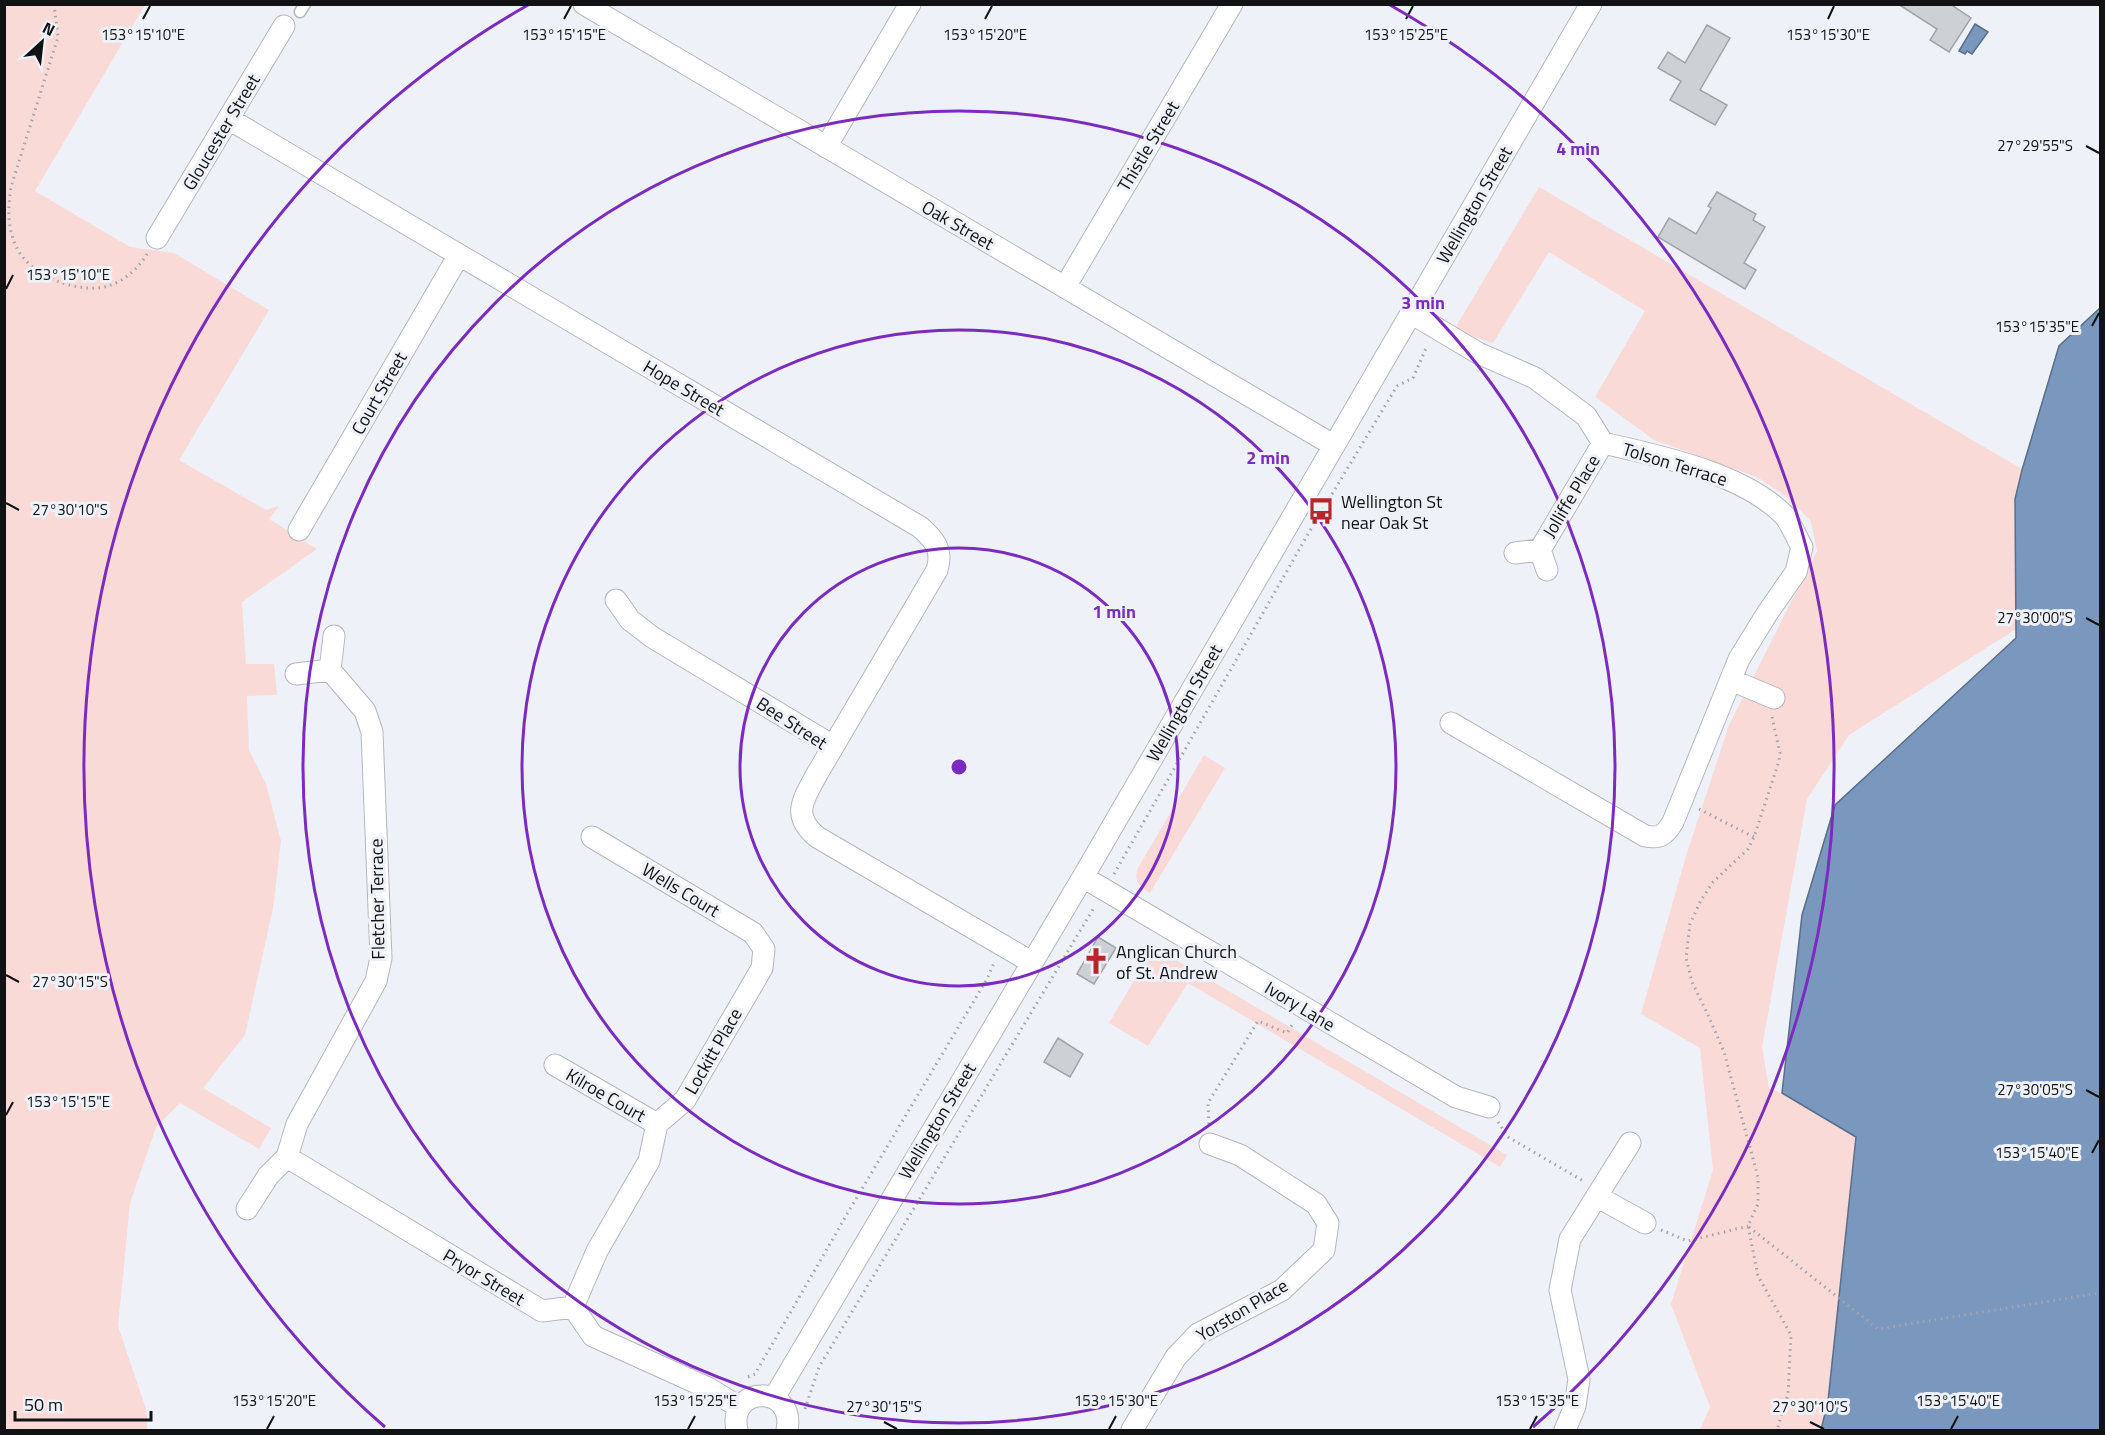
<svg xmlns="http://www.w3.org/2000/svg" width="2105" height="1435" font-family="'Titillium Web',sans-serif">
<rect width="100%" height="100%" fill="#eef1f7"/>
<!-- green -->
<path fill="#fadad6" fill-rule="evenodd" d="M4,5h141l-110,186 95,56 44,6 95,57 -90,150 87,50 13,-4 -10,13 48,30 -75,53 4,62h28l3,31 -30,1 2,54 17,34 15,57 -8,67 -28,127 -42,53 68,40 -12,21 -79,-46 -24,24 -26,76 -12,123 29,86v18h-142z
M1539,187l483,282 37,-123 41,-38v1122h-400l10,-23 -39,-103 42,-134 -13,-122 -59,-34 45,-158 43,-131 88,-174 -6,-30 -24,-24 -30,-20 -103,-37 -59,-43 50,-86 -96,-59 -56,91 -39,-13zM2016,629v9l-181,167 -33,110 -20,178 -13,-5 -7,-41 45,-248 42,-64z
M1204,755l21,13 -75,125c-11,-5 -17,-13 -12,-25z
M1154,947l353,208 -7,12 -312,-184 -40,63 -39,-23z"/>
<!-- water -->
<path fill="#7a97be" stroke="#5a6f8b" stroke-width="1.5" d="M1975,24l13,8 -16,22 -5,-3 -2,3 -6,-3z
M2100,308v1122h-279l7,-29 28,-264 -74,-44 20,-178 33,-110 181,-167 -1,-139 7,-29 37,-124z"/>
<!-- building -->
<path fill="#cdd0d5" stroke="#a1a4a9" stroke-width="1.5" d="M1898,4h52l21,14 -22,34 -19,-12 7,-11z
M1707,25l23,13 -30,52 27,15 -12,20 -45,-25 11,-19 -23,-13 10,-16 17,11z
M1717,192l39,22 -3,6 12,7 -21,36 12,7 -11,19 -87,-52 11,-19 27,16 15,-26 -3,-2z
M1098,937l18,11 -22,36 -17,-10z
M1058,1038l25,16 -13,23 -26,-15z"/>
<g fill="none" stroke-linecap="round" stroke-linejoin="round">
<defs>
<path id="service" d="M300,12l5,-8"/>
<path id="minor" d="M584,4l749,441
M229,119l691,408c15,13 23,23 17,43l-120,204c-14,26 -26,41 0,63l214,125
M826,147l84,-143
M157,238l127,-212
M1065,287l167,-283
M1411,313l67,40 57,25 51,38 17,27c57,13 139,30 181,72 7,8 12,22 18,32l-6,25 -28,40 -29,47 -66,163c-8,13 -13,17 -28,14l-194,-113
M299,530l160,-275
M1540,550l63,-107
M1515,553l25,-3 7,20
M616,600l14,20 22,17 181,109
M296,674l34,-4 4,-34
M1731,680l43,18
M1083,877l373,220 33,10
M555,1065l102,59
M287,1157l255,154 31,-4 20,29 115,52 31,19
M1598,1197l47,26
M247,1209l21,-33 19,-19 10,-33 79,-143 5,-23 -9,-226 -7,-21 -35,-41
M573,1307l24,-56 52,-90 8,-37 28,-24 77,-132 2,-19 -11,-16 -161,-96
M774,1398l309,-521 508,-873
M737,1430c-10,-45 59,-46 50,0
M1132,1430l44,-73 22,-23 84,-44 42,-40 4,-27 -12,-19 -76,-49 -30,-11
M1565,1430l10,-24 4,-27 -19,-89 10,-51 60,-96"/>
</defs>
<!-- service casing -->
<use href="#service" stroke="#b4b8bd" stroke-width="13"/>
<!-- minor casing -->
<use href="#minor" stroke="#b4b8bd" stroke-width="23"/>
<!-- path -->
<path stroke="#a2a4a9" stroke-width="3" stroke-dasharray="1.5 4.5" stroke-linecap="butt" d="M54,4l4,33 -47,150c-3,20 -4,40 5,59 12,29 62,49 92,40 16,-5 30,-17 39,-32
M1772,717l8,36 -1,8 -25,76 -6,12 -35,33 -12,18 -11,24 -4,34 6,24 16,33 16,37 34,125v27l-10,22 10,50 33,59 -3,59 -11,36
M1699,809l55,28
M1114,874l194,-340 89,-148 16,-8 14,-32
M1498,1122l10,15 77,45
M1209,1124l-1,-21 50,-82 29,12 7,-11
M1749,1227l129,102 222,-36
M1661,1230l27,11 60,-15
M748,1377l7,-3 95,-165 137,-230 7,-16
M805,1409l14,-42 276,-461"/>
<!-- service -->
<use href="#service" stroke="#fff" stroke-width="10"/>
<!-- minor -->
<use href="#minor" stroke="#fff" stroke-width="21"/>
</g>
<!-- ticks -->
<path fill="none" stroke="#111214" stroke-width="2" d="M143,19l7,-13M564,19l7,-13M985,19l7,-13M1406,19l7,-13M1828,19l6,-13M2086,146l13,7M6,289l7,-14M2092,326l7,-13M6,503l13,7M2086,618l13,7M6,975l13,7M2086,1090l13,7M6,1115l7,-13M2092,1153l7,-13M884,1422l13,7M1810,1422l14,7M267,1429l7,-13M688,1429l7,-13M1109,1429l7,-13M1530,1429l7,-13M1951,1429l7,-13"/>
<!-- distance rings -->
<g fill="none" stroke="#7b2cbf" stroke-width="3">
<circle cx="959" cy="767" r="219"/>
<circle cx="959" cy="767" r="437"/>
<circle cx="959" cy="767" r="656"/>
<path d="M385 1427A875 875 0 0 1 528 5M1390 5A875 875 0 0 1 1533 1427"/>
</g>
<!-- icons -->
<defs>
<symbol id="bus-bare" viewBox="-9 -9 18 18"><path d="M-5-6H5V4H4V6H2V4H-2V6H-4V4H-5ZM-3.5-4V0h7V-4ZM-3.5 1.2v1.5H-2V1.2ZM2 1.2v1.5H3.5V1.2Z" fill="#b7262b" stroke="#eef1f7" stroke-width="2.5" paint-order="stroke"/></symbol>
<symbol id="church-bare" viewBox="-9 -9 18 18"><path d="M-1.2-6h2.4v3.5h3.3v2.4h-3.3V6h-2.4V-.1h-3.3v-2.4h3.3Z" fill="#b7262b" stroke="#eef1f7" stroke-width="2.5" paint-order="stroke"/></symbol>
</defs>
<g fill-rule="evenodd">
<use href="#bus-bare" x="1302" y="492" width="38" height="38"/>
<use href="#church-bare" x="1077" y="942" width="38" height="38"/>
</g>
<g text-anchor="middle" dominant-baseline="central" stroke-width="6" stroke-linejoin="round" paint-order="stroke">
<!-- street labels -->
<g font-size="18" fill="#111214" stroke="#eef1f7">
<text transform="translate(221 132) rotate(-59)">Gloucester Street</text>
<text transform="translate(1148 146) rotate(-59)">Thistle Street</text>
<text transform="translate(1474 205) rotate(-60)">Wellington Street</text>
<text transform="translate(958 225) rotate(30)">Oak Street</text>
<text transform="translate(684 388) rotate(31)">Hope Street</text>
<text transform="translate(379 393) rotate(-60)">Court Street</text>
<text transform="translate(1675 464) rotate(17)">Tolson Terrace</text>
<text transform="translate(1571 496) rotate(-59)">Jolliffe Place</text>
<text transform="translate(1184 703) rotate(-60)">Wellington Street</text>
<text transform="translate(792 723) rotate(33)">Bee Street</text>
<text transform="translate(681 890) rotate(31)">Wells Court</text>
<text transform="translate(377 899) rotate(-91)">Fletcher Terrace</text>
<text transform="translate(1300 1006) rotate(31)">Ivory Lane</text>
<text transform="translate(713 1051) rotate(-60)">Lockitt Place</text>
<text transform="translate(606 1095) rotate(30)">Kilroe Court</text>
<text transform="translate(937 1121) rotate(-59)">Wellington Street</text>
<text transform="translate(484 1277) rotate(31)">Pryor Street</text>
<text transform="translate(1242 1310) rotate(-31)">Yorston Place</text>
</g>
<!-- poi labels -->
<g font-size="18" fill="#111214" stroke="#eef1f7" text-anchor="start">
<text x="1341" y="501">Wellington St<tspan x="1341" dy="21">near Oak St</tspan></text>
<text x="1116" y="951">Anglican Church<tspan x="1116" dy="21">of St. Andrew</tspan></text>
</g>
</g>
<g font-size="15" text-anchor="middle" fill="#111214" stroke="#eef1f7" stroke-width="6" stroke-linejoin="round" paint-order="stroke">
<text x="143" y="40">153°15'10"E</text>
<text x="564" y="40">153°15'15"E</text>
<text x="985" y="40">153°15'20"E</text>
<text x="1406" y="40">153°15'25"E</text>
<text x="1828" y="40">153°15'30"E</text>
<text x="2035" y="151">27°29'55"S</text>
<text x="68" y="280">153°15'10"E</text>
<text x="2037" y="332">153°15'35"E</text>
<text x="70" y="515">27°30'10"S</text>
<text x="2035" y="623">27°30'00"S</text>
<text x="70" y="987">27°30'15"S</text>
<text x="2035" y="1095">27°30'05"S</text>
<text x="68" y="1107">153°15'15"E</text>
<text x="2037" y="1158">153°15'40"E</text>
<text x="274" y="1406">153°15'20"E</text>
<text x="695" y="1406">153°15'25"E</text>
<text x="1116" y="1406">153°15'30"E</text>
<text x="1537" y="1406">153°15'35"E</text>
<text x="1958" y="1406">153°15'40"E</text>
<text x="884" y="1412">27°30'15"S</text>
<text x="1810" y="1412">27°30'10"S</text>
</g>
<circle cx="959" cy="767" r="9" fill="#7b2cbf" stroke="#eef1f7" stroke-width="3"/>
<g font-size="18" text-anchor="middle" font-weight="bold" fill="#7b2cbf" stroke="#eef1f7" stroke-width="6" stroke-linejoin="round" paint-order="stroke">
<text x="1578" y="155">4 min</text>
<text x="1423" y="309">3 min</text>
<text x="1268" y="464">2 min</text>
<text x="1114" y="618">1 min</text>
</g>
<!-- border -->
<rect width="2105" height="1435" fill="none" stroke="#111214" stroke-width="12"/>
<!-- north arrow -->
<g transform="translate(42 42) rotate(27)" stroke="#eef1f7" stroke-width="4.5" paint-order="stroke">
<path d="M0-4.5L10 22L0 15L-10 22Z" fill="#111214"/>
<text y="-9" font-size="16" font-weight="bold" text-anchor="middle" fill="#111214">N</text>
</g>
<!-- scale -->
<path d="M15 1411v9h136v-9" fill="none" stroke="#111214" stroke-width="3"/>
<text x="24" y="1411" font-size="18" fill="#111214" stroke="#eef1f7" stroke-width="4.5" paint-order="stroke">50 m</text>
</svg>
